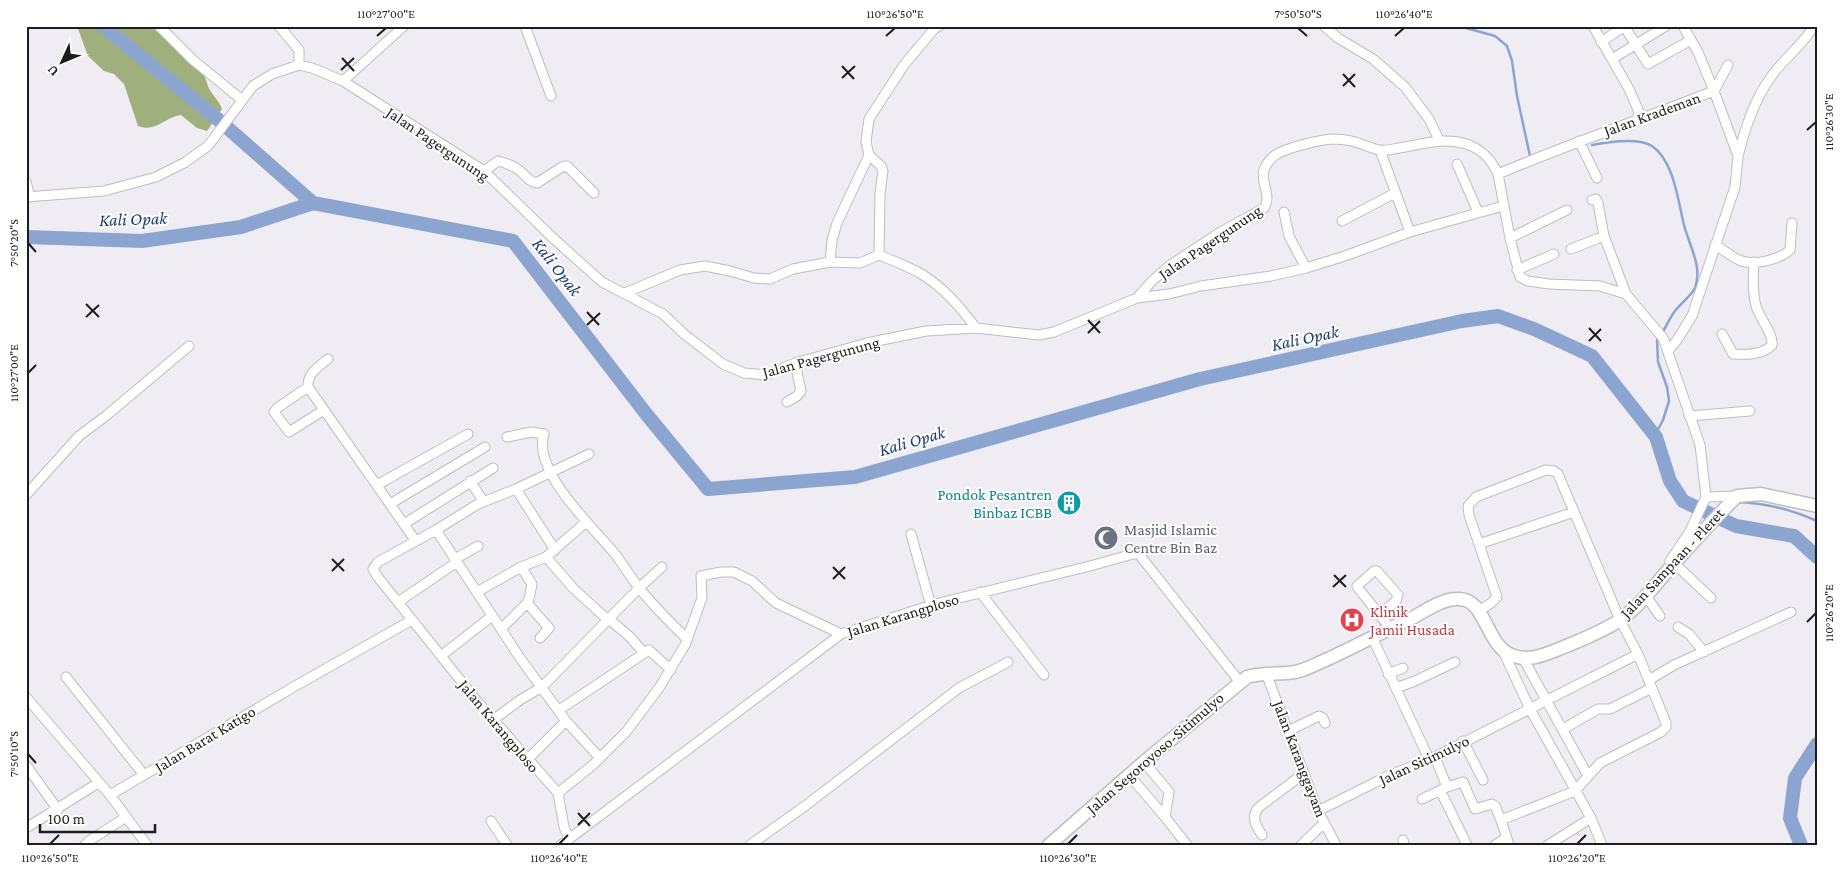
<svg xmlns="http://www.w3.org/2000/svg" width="1843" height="871" font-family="'Crimson Pro',serif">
<rect width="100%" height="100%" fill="#f0ecf3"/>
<!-- forest -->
<path fill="#9faf7e" d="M77,26h74l52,48c3,4 3,7 5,12 3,8 11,14 14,23l-15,22 -10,-3 -16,-13c-16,2 -26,18 -43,11l-14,-42 -10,-10 -10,-3 -16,-15z"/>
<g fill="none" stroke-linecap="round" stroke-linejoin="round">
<!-- stream -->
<path stroke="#8ba5d0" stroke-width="2.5" d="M1459,26l36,10 12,10 5,15 5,35 13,60
M1592,145c16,-3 46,-8 60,1 22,15 26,55 32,79 5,20 19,42 11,63 -4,8 -14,15 -20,23 -7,9 -10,20 -18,29l1,22 9,25 2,14 -6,19 -8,15
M1738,502c26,1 55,8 79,19"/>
<!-- river -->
<path stroke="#8ba5d0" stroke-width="14" d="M103,26l111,90 99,87
M26,237l116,4 99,-14 72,-24 200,38 134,174 61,74 147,-12 345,-98 262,-58 36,-5 36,13 58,27 64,81 14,44 13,20 53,25 58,10 23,21
M1801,845l-11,-27 5,-40 22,-34"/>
<defs>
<path id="street" d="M159,26l34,34 49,40
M279,26l20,24v15
M525,26l26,70
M1324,26l14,12 35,21 32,28 24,32 10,21
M1593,26l36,63 10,23 -2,9
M1624,26l24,38 43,-24
M1683,26l15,26 16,39 14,-26
M1601,42l24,-16
M1612,59l54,-33
M343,81l61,-55
M1579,141l18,37
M1380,150l30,82
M869,155l12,11 2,5 -3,22 -1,62
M1738,156c7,-27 16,-56 33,-79 12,-18 32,-32 43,-51
M1457,164l21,48
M484,171l14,-10c8,2 16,5 22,10 6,5 9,11 17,12l25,-16 5,-1 27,27
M1498,174c71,-30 144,-55 216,-83l24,65 -3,31 -43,129 -15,24 -8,10
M26,182l4,15
M26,197l78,-6 52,-14 28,-14 24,-17 45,-60 19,-12 27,-9 13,3 31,13 141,90 69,67 49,44 61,32 21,20 39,30 21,9 22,2 29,-12 72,-20 59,-12 50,-3 63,7 15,-3 83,-34 15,-17 17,-15 50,-33 45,-25c11,-18 -14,-31 10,-52 10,-8 45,-16 58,-17 7,0 16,1 23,3 8,2 17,7 25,8 6,1 13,-1 19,-2 24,-4 44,-11 67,-4 16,5 25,15 32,30l12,64 10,39 8,4 21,3 51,2 26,8 37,44 37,107 6,52 -16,34 -20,30
M1592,200l4,-1 2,4 6,33 22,58
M1284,212l5,24 17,32
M1342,221l53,-28
M1510,238l57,-28
M1715,245c9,5 18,13 27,16 13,5 38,-2 48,-11l2,-27
M1571,249l33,-13
M830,262l2,-22 5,-17 32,-68 -3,-13 3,-23 35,-54 30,-36 5,-3
M1517,270l37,-16
M625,293l55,-23 25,-4 25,5 24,7 16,1 23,-10 37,-7 30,1 19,-8c15,6 31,12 44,20 22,14 38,33 53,53
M1137,298l32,-4 32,-8 70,-10 35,-8 39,-12 65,-24 93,-26
M1722,334l11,20c13,1 30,1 39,-9 2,-10 -13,-28 -16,-39 -4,-14 -3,-30 -2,-44
M308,387l107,153
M787,402l10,-6 4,-5 -6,-28
M324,410l-35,22 -15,-20 3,-4 31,-21c-1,-13 10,-20 20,-28
M1689,416l61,-5
M507,437l24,-5 13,2c-12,38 50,94 72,121 8,11 15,23 24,34 14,18 31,34 47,50
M470,481l14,21
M377,485l91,-51
M516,489l39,61
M26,495l53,-59 28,-21 82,-69
M1706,497l31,-1
M390,504l95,-57
M404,524l89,-56
M436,530l84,128 46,63 34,37
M911,534l20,72
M1479,544l95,-32
M546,557l28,32 35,32
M455,559l23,-13
M1674,563l37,35
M477,592l44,-25 25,-10 40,-35
M980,592l64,83
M1646,596l14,20
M398,602l59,-40
M527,603l22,25 -9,10
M1479,611l12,-8 6,-6 -28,-82 -1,-9 8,-9 70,-27 8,1 4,3 62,146 18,34 28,69v4l-5,5 -61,31 -25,28 -74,29 8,25
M1379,614l17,-13 2,-6 -21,-24h-3l-17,15 1,2 33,41
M610,620l19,16 15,17
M1678,627l11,7 15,18
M502,628l25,-25 2,-4 3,-15 -11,-17
M1373,639l56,120
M1503,651l27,58 61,109 -43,27
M441,656l51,-40
M1523,658l65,118
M1266,673l52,138 18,34
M1388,674l15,-6
M66,677l78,98
M1649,680l25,-15 117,-53
M1396,688l19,-7 40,-19
M26,697l84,98 187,-110 115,-65
M559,710l90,-60 22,20
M493,720l27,-20 22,-13 97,-99 23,-21
M1563,729l35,-20h12l42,-21
M1288,731l31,-15 4,2 2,5
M1463,741l20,39
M1435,757l12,30
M528,759l38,-38
M1144,762l25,30 -4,25 22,28
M26,765l32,45
M1129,775l36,42
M1440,790l27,55
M558,793l36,-29 32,-32 33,-44 26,-43 17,-47 -1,-22 20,-4h13l18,9 24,22 65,31
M110,795l37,50
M1422,799l25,-12 16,-5 12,27 17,-5 3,2 6,14
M1318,811l70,-35 47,-19 203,-103
M1591,818l11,27
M491,821l16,24
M26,828l72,-45
M1262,835c-6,-9 -11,-17 -4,-27l45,-34
M569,839l-5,-12 -6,-34 -81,-92 -100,-125 -4,-7 5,-7 58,-32 42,-26 38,-15 73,-35
M1403,840l1,5
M85,845l4,-4 37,-24
M561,845l280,-211 94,-30 155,-38 43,-12 5,-1 101,128
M750,845l55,-39 154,-118 49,-26
M1301,845l23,-22
M1495,845l11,-7"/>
<path id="secondary" d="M1049,845l95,-83 103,-85c17,-6 34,-1 52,-6 11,-3 21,-9 31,-13 28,-13 54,-27 82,-40 13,-7 30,-19 45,-19 29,-2 28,45 54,56 17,7 33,0 48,-6 20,-8 43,-17 61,-29 20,-14 34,-34 50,-52 22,-25 44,-49 67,-72l24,-2 56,12"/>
</defs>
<!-- street casing -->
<use href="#street" stroke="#bfbcc2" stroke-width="11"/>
<!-- secondary casing -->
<use href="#secondary" stroke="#bfbcc2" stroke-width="15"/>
<!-- street -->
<use href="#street" stroke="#fff" stroke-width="9"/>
<!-- secondary -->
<use href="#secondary" stroke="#fff" stroke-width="12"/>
</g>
<!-- ticks -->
<path fill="none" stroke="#1d1c1e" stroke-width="2" d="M1298,28l9,8M377,36l9,-8M886,36l9,-8M1395,36l9,-8M342,58l12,13M842,66l12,13M341,70l13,-12M1343,74l12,13M842,78l13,-12M1343,86l12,-12M1807,130l9,-8M28,243l8,9M86,304l13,13M587,312l12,13M86,317l13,-12M1088,320l12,13M587,325l13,-12M1589,328l12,13M1088,333l12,-12M1589,341l12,-12M28,373l8,-8M332,559l12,12M833,567l12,12M332,571l12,-12M1334,575l12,12M833,579l12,-12M1333,587l13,-12M1807,622l9,-9M28,754l8,9M578,813l12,13M578,825l12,-12M50,844l9,-9M559,844l9,-9M1068,844l9,-9M1577,844l9,-9"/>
<!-- icons -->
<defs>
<symbol id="building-disc" viewBox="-11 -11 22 22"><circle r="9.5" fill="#0f9aa8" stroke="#fff"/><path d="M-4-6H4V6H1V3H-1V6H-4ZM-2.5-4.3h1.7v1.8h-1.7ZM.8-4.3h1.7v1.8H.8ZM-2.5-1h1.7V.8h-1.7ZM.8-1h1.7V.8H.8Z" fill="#fff"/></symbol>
<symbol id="mosque-disc" viewBox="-11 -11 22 22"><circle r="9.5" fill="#6b7280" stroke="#fff"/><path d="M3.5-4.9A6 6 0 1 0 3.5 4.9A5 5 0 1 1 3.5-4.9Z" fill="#fff"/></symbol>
<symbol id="hospital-disc" viewBox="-11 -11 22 22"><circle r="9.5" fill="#e0444e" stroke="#fff"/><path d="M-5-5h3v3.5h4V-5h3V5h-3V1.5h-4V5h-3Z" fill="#fff"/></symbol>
</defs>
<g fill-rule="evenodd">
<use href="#building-disc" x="1055" y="489" width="28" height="28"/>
<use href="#mosque-disc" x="1092" y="524" width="28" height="28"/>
<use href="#hospital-disc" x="1338" y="606" width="28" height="28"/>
</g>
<g text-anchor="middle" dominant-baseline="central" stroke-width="4" stroke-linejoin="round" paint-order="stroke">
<!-- street labels -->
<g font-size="16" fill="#1d1c1e" stroke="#fff">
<text transform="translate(1652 114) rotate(-20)">Jalan Krademan</text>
<text transform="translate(438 144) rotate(34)">Jalan Pagergunung</text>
<text transform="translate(1210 242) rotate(-34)">Jalan Pagergunung</text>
<text transform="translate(821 357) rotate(-15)">Jalan Pagergunung</text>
<text transform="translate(1672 563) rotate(-47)">Jalan Sampaan - Pleret</text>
<text transform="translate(903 615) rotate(-17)">Jalan Karangploso</text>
<text transform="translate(499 726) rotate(50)">Jalan Karangploso</text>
<text transform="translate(205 739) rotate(-31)">Jalan Barat Katigo</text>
<text transform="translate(1155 753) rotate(-41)">Jalan Segoroyoso-Sitimulyo</text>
<text transform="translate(1300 759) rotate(69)">Jalan Karanggayam</text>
<text transform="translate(1424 760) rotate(-25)">Jalan Sitimulyo</text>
</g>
<!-- culture labels -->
<g font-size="16" fill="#0d838f" stroke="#fff" text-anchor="end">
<text x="1052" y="494">Pondok Pesantren<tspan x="1052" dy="18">Binbaz ICBB</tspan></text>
</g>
<!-- worship labels -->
<g font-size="16" fill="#5b616d" stroke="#fff" text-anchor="start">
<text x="1124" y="529">Masjid Islamic<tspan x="1124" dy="18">Centre Bin Baz</tspan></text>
</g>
<!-- health labels -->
<g font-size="16" fill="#be3a42" stroke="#fff" text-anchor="start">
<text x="1370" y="611">Klinik<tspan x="1370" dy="18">Jamii Husada</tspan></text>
</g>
<!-- water labels -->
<g font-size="18" font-style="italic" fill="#214076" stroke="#fff">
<text transform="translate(133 219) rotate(-2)">Kali Opak</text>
<text transform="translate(557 267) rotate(52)">Kali Opak</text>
<text transform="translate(1305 338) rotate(-12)">Kali Opak</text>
<text transform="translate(912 441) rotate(-16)">Kali Opak</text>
</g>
</g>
<!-- border -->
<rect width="1843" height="871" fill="none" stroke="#ffffff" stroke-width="55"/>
<!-- north arrow -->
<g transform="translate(62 62) rotate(226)" stroke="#ffffff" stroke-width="4" paint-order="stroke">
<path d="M0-4L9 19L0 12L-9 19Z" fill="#1d1c1e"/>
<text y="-8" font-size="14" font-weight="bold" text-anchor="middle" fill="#1d1c1e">U</text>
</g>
<!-- scale -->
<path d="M40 824v8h115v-8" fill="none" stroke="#1d1c1e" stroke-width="2.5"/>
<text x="48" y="824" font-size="15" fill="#1d1c1e" stroke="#ffffff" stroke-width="4" paint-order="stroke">100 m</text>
<rect x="28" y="28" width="1788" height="816" fill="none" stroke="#1d1c1e" stroke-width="2"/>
<g font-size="12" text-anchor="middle" fill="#1d1c1e">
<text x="386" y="18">110°27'00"E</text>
<text x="895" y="18">110°26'50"E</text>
<text x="1298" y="18">7°50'50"S</text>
<text x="1404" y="18">110°26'40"E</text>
<text transform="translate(1829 122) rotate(-90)" y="4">110°26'30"E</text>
<text transform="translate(14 243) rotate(-90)" y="4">7°50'20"S</text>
<text transform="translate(14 373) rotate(-90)" y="4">110°27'00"E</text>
<text transform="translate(1829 613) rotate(-90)" y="4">110°26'20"E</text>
<text transform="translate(14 754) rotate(-90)" y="4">7°50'10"S</text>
<text x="50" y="862">110°26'50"E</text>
<text x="559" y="862">110°26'40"E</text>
<text x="1068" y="862">110°26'30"E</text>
<text x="1577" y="862">110°26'20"E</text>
</g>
</svg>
